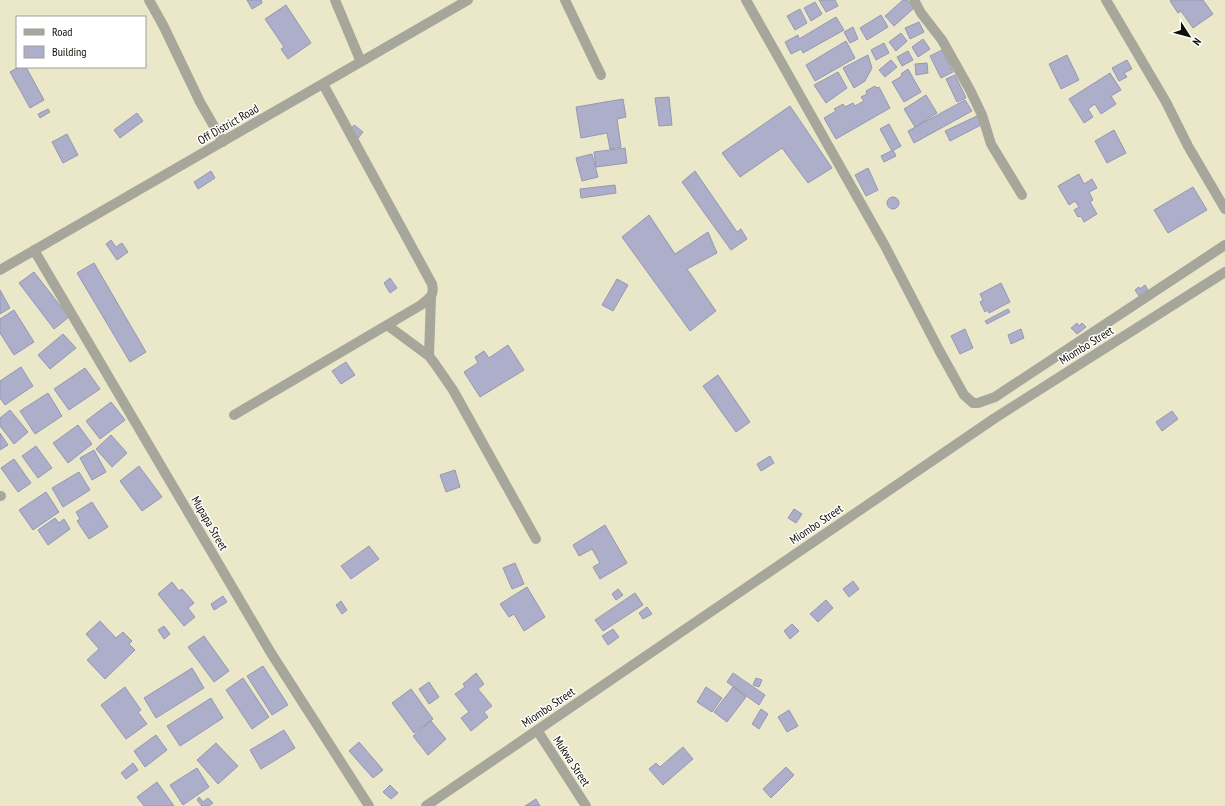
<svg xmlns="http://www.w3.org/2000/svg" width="1225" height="806" font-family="'PT Sans Narrow',sans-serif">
<rect width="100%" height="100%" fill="#eae8c9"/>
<!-- building -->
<path fill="#acaeca" stroke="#9598b3" d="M247,0h14l1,3 -10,6z
M819,0h16l3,6 -12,6z
M903,0h4l7,8 -20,18 -9,-10z
M1172,0h31l10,14 -20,14 -12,-17 -3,2 -8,-12z
M815,2l7,12 -11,7 -7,-13z
M286,5l25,38 -23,16 -7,-10 3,-2 -19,-28z
M800,9l7,14 -12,7 -8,-14z
M881,15l7,12 -21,13 -7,-12z
M836,17l8,13 -41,23 -2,-4 -10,5 -6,-12 13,-7 1,4z
M919,22l5,10 -14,7 -5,-11z
M853,27l5,12 -8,4 -6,-11z
M901,33l6,8 -11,10 -7,-9z
M923,39l7,10 -12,8 -6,-10z
M846,41l9,17 -40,23 -9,-16z
M884,43l5,10 -13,7 -5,-10z
M942,50l11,22 -12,6 -11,-22z
M908,51l5,9 -11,6 -5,-9z
M868,55l4,13 -7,13 -11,7 -11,-20z
M1067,55l12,25 -18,9 -12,-25z
M891,60l6,7 -12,10 -6,-7z
M1127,60l5,9 -8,4 3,4 -8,4 -7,-13z
M927,63l1,10 -12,2 -1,-11z
M19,67h7l18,33 -14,8 -20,-36z
M908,69l13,23 -17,10 -12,-20 10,-6 -1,-2z
M838,72l9,16 -21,15 -12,-18z
M1110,73l11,17 -10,6 5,8 -15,10 -6,-10 -7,5 5,8 -9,6 -15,-24z
M955,75l11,23 -9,4 -11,-23z
M875,86l2,2 2,-1 11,21 -54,31 -12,-21 12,-7 -2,-2 9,-5 2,3 8,-4 2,3 9,-5 -3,-4 6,-3 -1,-3z
M926,95l11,18 -22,14 -11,-18z
M669,97l3,28 -13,1 -4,-28z
M623,99l3,18 -9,2 4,28 -11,2 -3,-16 -26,5 -5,-31z
M965,100l7,11 -58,32 -6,-12z
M790,106l42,62 -24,15 -26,-35 -42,29 -18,-24z
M48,109l2,3 -10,6 -2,-4z
M137,113l6,8 -23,17 -6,-8z
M977,116l4,9 -31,16 -5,-10z
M889,124l12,22 -9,5 -12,-22z
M354,125l9,7 -8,10 -9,-6z
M1114,130l12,23 -19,10 -12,-22z
M67,134l11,21 -15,8 -11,-21z
M625,148l2,15 -31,4 -2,-15z
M893,150l3,6 -12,6 -3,-6z
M592,154l6,23 -16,4 -6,-23z
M868,168l10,22 -12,6 -11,-21z
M211,171l4,7 -17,11 -4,-7z
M695,171l42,61 4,-3 6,10 -16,11 -49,-68z
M1079,174l5,10 8,-5 5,9 -8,4 4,8 -3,2 7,12 -13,8 -3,-6 -3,1 -4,-7 5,-3 -4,-6 -6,4 -11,-19z
M615,185l1,8 -35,5 -1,-9z
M1193,187l14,23 -39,23 -14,-23z
M887 203a6 6 0 1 1 12 0a6 6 0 1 1-12 0Z
M649,215l26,39 33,-22 9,21 -30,16 29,42 -26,20 -68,-94z
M111,240l5,7 6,-4 6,9 -11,8 -11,-16z
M94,263l52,89 -16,10 -53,-89z
M34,272l35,45 -15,12 -35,-46z
M390,278l7,10 -7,5 -6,-10z
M617,279l11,6 -15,26 -11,-6z
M1001,283l9,19 -21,11 -1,-3 -3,2 -5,-10 3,-2 -3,-6z
M1145,285l3,5 -9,6 -4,-6 4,-3 1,2z
M0,290l10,18 -10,6z
M1008,309l2,3 -23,12 -2,-3z
M14,310l20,32 -20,13 -14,-22v-14z
M1077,323l2,3 3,-3 4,4 -9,7 -6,-6z
M965,329l8,19 -13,6 -9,-18z
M1021,329l3,9 -13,6 -3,-9z
M63,334l13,14 -26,21 -12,-14z
M508,345l16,25 -44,27 -16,-25 14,-9 -3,-6 9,-6 5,7z
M346,362l9,13 -14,9 -9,-13z
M21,367l12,19 -28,19 -5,-7v-17z
M85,368l15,21 -31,21 -15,-21z
M718,375l32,47 -14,10 -33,-46z
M48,393l14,23 -27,18 -15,-23z
M111,402l14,18 -25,19 -14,-18z
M10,410l18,22 -14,12 -14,-18v-8z
M1172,411l6,8 -16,12 -6,-9z
M78,425l14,19 -24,19 -15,-20z
M0,433l8,12 -8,5z
M111,435l16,18 -15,14 -16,-18z
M36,446l16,22 -14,10 -16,-22z
M94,450l12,22 -14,8 -12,-22z
M770,456l4,7 -13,8 -4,-7z
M14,459l17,24 -13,9 -17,-24z
M139,466l23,31 -20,14 -22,-30z
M455,470l5,17 -14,5 -6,-17z
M79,472l11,18 -27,17 -11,-19z
M46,492l13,20 -26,18 -14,-20z
M92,502l16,25 -19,12 -12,-18 3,-2 -4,-7z
M794,509l8,5 -6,9 -8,-5z
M55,518l4,5 5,-4 6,10 -22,16 -10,-15z
M605,525l22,38 -27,16 -7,-12 7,-4 -8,-14 -13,7 -6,-11z
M369,546l10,13 -28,20 -10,-13z
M515,563l9,21 -12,5 -9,-21z
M853,581l6,8 -10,8 -6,-8z
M172,582l7,9 3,-2 12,14 -6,5 7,9 -11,9 -26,-32z
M527,587l18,30 -21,14 -10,-17 -5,3 -9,-13z
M618,589l5,6 -7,5 -4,-6z
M635,593l8,12 -40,26 -8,-11z
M223,596l4,6 -13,8 -3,-6z
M826,600l7,8 -15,14 -8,-8z
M341,601l6,9 -5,4 -6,-9z
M647,607l5,7 -9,5 -4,-6z
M100,621l16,17 7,-6 9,9 -3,3 6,6 -30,29 -18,-19 12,-11 -13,-15z
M792,624l7,7 -9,8 -6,-8z
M164,626l6,8 -6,5 -6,-9z
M613,629l6,8 -11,8 -6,-9z
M204,636l25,35 -15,11 -26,-35z
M263,666l25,39 -16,10 -25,-39z
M192,668l12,20 -48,30 -12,-20z
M476,673l8,11 -6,5 14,17 -8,6 4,5 -17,14 -10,-13 8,-6 -14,-18 10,-7 -2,-3z
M733,673l32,22 -6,10 -32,-23z
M243,678l26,39 -17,12 -26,-39z
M756,678l6,2 -3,7 -6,-2z
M429,682l10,15 -10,7 -10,-15z
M125,687l16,23 -3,2 9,12 -21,15 -25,-34z
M706,687l16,11 -10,14 -15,-10z
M733,687l13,10 -19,25 -13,-10z
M411,689l22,30 -19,14 -22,-30z
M211,698l12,20 -43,28 -13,-20z
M761,709l7,5 -9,15 -7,-5z
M789,710l9,16 -11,6 -9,-15z
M431,721l15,18 -18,16 -15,-19z
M284,730l11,18 -34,21 -11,-19z
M156,735l11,15 -22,17 -11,-16z
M359,742l24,28 -10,8 -24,-27z
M216,743l22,23 -20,18 -21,-24z
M683,747l10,12 -30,26 -14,-16 7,-6 4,4z
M133,763l5,7 -12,9 -5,-6z
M786,767l8,8 -23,23 -8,-9z
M197,768l12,19 -26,18 -13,-20z
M157,782l17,24h-30l-7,-9z
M390,785l8,8 -7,6 -8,-7z
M199,797l4,5 5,-4 5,5 -4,3h-7l-5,-6z
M536,799l4,7h-15z"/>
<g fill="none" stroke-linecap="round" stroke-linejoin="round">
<!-- minor -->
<path stroke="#a7a69a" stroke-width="10" d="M149,0l14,25 37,77 23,40
M335,0l26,62
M565,0l36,75
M746,0l139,246 54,104 25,45 9,8h5l17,-6 230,-152
M914,0l7,13 21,27 28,50 12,25 9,29 31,51
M1106,0l60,102 22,44 37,63
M34,250l237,403 98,153
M0,270l468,-270
M387,325l42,31 6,8 18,26 83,149
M429,356l2,-59
M234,415l187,-110c8,-7 14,-9 11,-21l-109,-200
M0,496h1
M537,730l49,76
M426,806l569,-388 230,-146"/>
</g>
<g text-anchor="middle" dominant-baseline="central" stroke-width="3" stroke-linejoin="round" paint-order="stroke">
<!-- street labels -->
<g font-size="12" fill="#100f05" stroke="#fff">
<text transform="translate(228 124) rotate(-30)">Off District Road</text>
<text transform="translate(1086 345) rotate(-32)">Miombo Street</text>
<text transform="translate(210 523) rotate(60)">Mupapa Street</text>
<text transform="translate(816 524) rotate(-34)">Miombo Street</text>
<text transform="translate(548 707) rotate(-34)">Miombo Street</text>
<text transform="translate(572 761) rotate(57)">Mukwa Street</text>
</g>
</g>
<!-- legend -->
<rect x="16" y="16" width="130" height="52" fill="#ffffff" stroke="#9f9f9b"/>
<rect x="24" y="29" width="20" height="6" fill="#a7a69a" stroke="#9f9f9b"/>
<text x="52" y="36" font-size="12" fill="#100f05">Road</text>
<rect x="24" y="46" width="20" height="12" fill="#acaeca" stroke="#9f9f9b"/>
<text x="52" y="56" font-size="12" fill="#100f05">Building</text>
<!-- north arrow -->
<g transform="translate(1189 36) rotate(126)" stroke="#ffffff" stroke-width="3" paint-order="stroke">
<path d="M0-3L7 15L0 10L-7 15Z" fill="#100f05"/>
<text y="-6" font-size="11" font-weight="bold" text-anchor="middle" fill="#100f05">N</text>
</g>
</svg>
